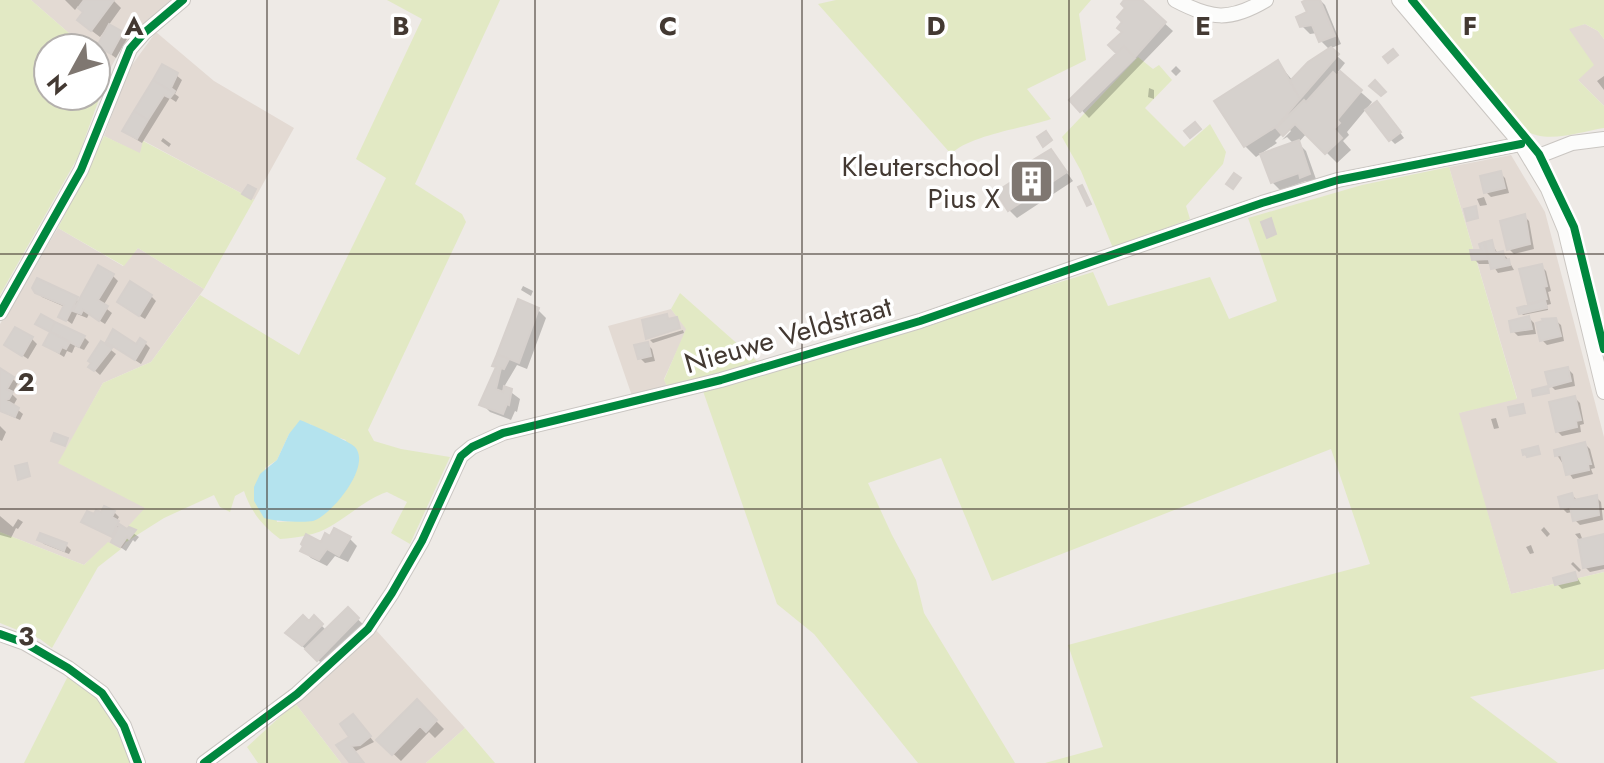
<svg xmlns="http://www.w3.org/2000/svg" width="1604" height="763" font-family="Jost,sans-serif">
<rect width="100%" height="100%" fill="#eeeae6"/>
<!-- residential -->
<path fill="#e3dad3" d="M31,0h142l-51,47 -12,22 -14,-12v-9h-10z
M1585,24l13,7 6,8v67l-26,-26 -10,-52z
M156,32l58,49 80,47 -40,72 -110,-59 -4,13 -36,-18 25,-67z
M1511,155l34,57 59,225v135l-93,22 -53,-181 59,-15 -68,-231z
M58,228l65,38 15,-18 66,41 -53,73 -48,21 -44,80 87,45 -23,24 3,10 -5,7 -13,-6 -24,22 -84,-33v-208z
M671,309l16,20 -23,50 3,7 -34,13 -25,-73z
M375,629l90,99 -39,35h-85l-46,-60z"/>
<!-- green -->
<path fill="#e2e9c4" fill-rule="evenodd" d="M0,0h31l55,48h-38v48h48v-39l14,12 -32,88 -78,138z
M387,0h113l-85,184 47,30 4,8 -98,208 6,11 27,8 49,8 -40,87 -19,-11 16,-31 -20,-10c-21,7 -37,23 -56,34 -14,9 -34,12 -51,13 -18,-14 -29,-27 -36,-48l-9,5 -5,16 -10,-5 -6,-12 -50,23 -38,24 -3,-10 22,-24 -87,-45 45,-80 48,-21 49,-67 99,60 87,-177 -30,-19 66,-140zM310,424l15,9 21,7 -32,80 -37,2 -12,-54 12,-8 12,-26z
M836,0h255l-12,14 7,46 -59,29 24,30c-26,9 -81,16 -100,35l-133,-150z
M1415,0h189v39l-6,-8 -13,-7 -16,5 25,36 -16,15 26,26v22c-26,4 -58,17 -81,1z
M1138,57l15,12 6,-4 13,15 -27,28 39,39 26,-23 16,28 -3,12 -37,42 4,13 -77,29 -32,-77 -19,-34z
M104,136l36,17 3,-12 111,59 -50,89 -66,-41 -14,18 -66,-38z
M1449,167l68,232 -58,14 52,181 93,-22v97l-134,28 88,66h-513l58,-16 -35,-102 302,-81 -39,-115 -339,132 -51,-123 -73,25 24,52 24,45 8,33 91,150h-97l-104,-129 -37,-30 -74,-213 390,-119 15,34 102,-29 19,42 48,-18 -29,-83 114,-33z
M680,293l79,70 -92,23 -3,-6 22,-51 -15,-20z
M0,532l84,33 24,-23 13,7 -23,18 -46,81 -12,-9 -40,-16z
M69,674c40,31 43,44 62,89h-107z
M295,703l46,60h-83l-11,-16z
M465,728l30,35h-69z"/>
<!-- water -->
<path fill="#b4e3ee" d="M300,420c8,3 51,22 55,27 17,19 -23,68 -42,74 -9,2 -40,0 -49,-3l-10,-17v-14l6,-13 17,-14 12,-26z"/>
<!-- shadow -->
<path fill="#0003" d="M65,0h48l8,8 -13,18 19,13 -11,19 -17,-12 9,-15 -2,-2 -6,8 -12,-9 -3,-15 -7,-7 -3,4z
M1127,0h12l34,31 -84,87 -17,-18 47,-46 -8,-9 13,-13z
M1311,0h9l5,5 16,39 -12,5 16,14 -7,9 34,30 -25,30 2,3 -6,6 8,9 -14,13 -30,-30 -9,10 8,8 11,31 -7,3 -4,-4 -26,9 -8,-8 22,-38 -7,-7 -5,3 9,-9 -3,-3 -13,13 2,2 -21,14 -11,-11 33,-83 15,18 37,-31 -9,-9 -4,-8 -7,1 -8,-8 7,-13z
M1176,66l5,5 -5,5 -5,-5z
M176,75l6,5 -7,14 4,3 -3,5 -6,-4 -28,45 -13,-8 -5,-5z
M1604,76v14l-7,-9z
M1149,88l5,2v9l-6,-2z
M1382,108l22,30 -9,6 -5,-5z
M163,138l8,6 -2,3 -8,-6z
M1051,151l22,30 -56,37 -8,-8z
M1500,173l5,5 4,15 -18,4 -5,-5z
M1484,197l3,8 -7,1 -3,-7z
M1524,216l5,5 5,28 -20,5 -5,-5z
M1491,242l7,12 4,-1 5,5 7,12 -16,3 -6,-9h-13l-5,-5 9,-7v-7l6,6z
M1541,266l5,5 5,20 -3,1 3,12 -4,1 1,5 -25,5 -2,-2 11,-7 -3,-3z
M113,276l5,5 -15,25 9,7 -7,11 -16,-10 -2,4 -10,-4 -5,10 -11,-8 4,-9 -23,-10 -5,-6 1,-10 42,21z
M523,286l10,5 -2,5 -10,-6z
M151,296l5,5 -11,18 -20,-12z
M519,302l19,8 8,8 -19,51 -10,-4 -13,22 16,12 -3,13 -2,-1 -4,9 -21,-8 -8,-8 15,-36 -3,-3z
M1529,318l5,5 2,11 -18,2 -5,-5z
M1555,320l6,5 3,16 -17,4 -5,-5z
M37,324l47,13 5,5 -5,8 -9,-4 -3,7 -5,-2 -3,6 -19,-12 6,-12z
M683,330l1,3 -31,10 -3,-3z
M32,339l5,5 -9,15 -21,-14z
M145,343l5,5 -9,16 -28,-18 24,1z
M647,344l5,5 3,12 -10,2 -5,-5z
M111,350l5,4 -16,21 -9,-8z
M1568,369l5,5 2,12 -20,4 -4,-4z
M0,370l18,13 -6,11 5,5 -4,7 10,8 -3,6 -20,-9z
M1575,398l5,5 4,21 -4,1 1,7 -19,4 -5,-5z
M1496,418l3,10 -5,1 -3,-10z
M0,426l6,6 -4,9 -2,-1z
M1585,444l5,5 5,19 -4,1 2,5 -20,5 -16,-24z
M1572,495l6,6 18,-4 5,5 2,18 -23,5 -5,-5 -2,-8 -6,1 -5,-5z
M114,512l5,5 -3,5 23,15 -4,5 -2,-2 -7,11 -13,-9 2,-3 -31,-17z
M0,516l13,11 5,-8 5,3 -5,7 -2,-1 -5,10 -11,-3z
M1544,527l6,7 -3,3 -6,-7z
M1580,533l3,8 21,-5v33l-14,3 -5,-5 -5,-27 -5,-6z
M349,538l8,8 -9,16 -13,-6 -8,10 -16,-8 -8,-7z
M39,539l27,6 5,5 -2,4 -25,-10z
M1531,545l3,8 -4,1 -4,-7z
M1573,562l8,8 -2,2 -8,-8z
M1575,574l6,10 -19,5 -5,-5z
M348,610l18,17 -39,41 -34,-30 21,-20 13,13z
M417,702l27,27 -9,9 -6,-6 -28,29 -22,-21z
M358,722l16,20 -20,10 9,11h-12l-12,-17 13,-9z"/>
<!-- building -->
<path fill="#d6d1cd" stroke="#d6d0cc" stroke-width="2" d="M84,0h30l-23,31 -14,-11 6,-8 -5,-4z
M1124,0h18l24,22 -31,35 -11,-11 -8,7 -8,-8 14,-13 -5,-4 5,-6 -5,-5 8,-9 -4,-4z
M1306,0h14l15,36 -16,6 -7,-17 -12,2 -4,-10 11,-5 -5,-10z
M109,24l14,8 -12,22 -14,-8z
M1124,46l11,12 -55,54 -11,-12z
M1331,47l8,7 -39,45 -10,-18 18,-19z
M1393,49l5,6 -10,8 -5,-6z
M1278,60l22,39 -23,27 -33,21 -30,-46z
M162,64l16,9 -7,15 4,3 -1,2 -21,-13z
M1340,71l22,19 -25,30 3,3 -6,6 8,9 -17,16 -30,-30 -12,12 -7,-8 28,-28 2,2 27,-30 4,4z
M153,80l21,13 -4,5 -6,-3 -16,25 -14,-9z
M1375,80l11,12 -5,4 -12,-10z
M1377,101l24,31 -12,9 -24,-31z
M134,111l14,9 -11,19 -15,-8z
M1195,122l6,7 -11,9 -6,-7z
M1046,131l6,9 -9,7 -6,-10z
M1299,140l11,34 -10,4 -1,-5 -28,10 -11,-29z
M1051,149l16,23 -59,39 -12,-19 41,-27 -4,-5z
M1501,171l4,17 -21,5 -4,-17z
M1234,173l7,5 -8,11 -7,-5z
M248,185l8,4 -5,10 -9,-5z
M1082,185l9,19 -4,2 -9,-19z
M1476,206l2,12 -11,3 -3,-12z
M1525,214l5,30 -23,6 -7,-29z
M1271,218l5,16 -9,4 -6,-16z
M1492,240l3,13 8,-2 2,9 4,-1 1,6 -19,4 -6,-27z
M1484,242l4,17 -16,1 -2,-10h11l-2,-6z
M1542,264l5,22 -3,1 3,12 -19,5 -9,-35z
M98,265l16,9 -16,26 10,6 -9,15 -16,-11 -2,4 -8,-3z
M37,278l41,19 -12,24 -8,-4 6,-12 -29,-12 -3,-5z
M130,281l22,14 -13,21 -22,-14z
M518,299l21,9 -20,55 -22,-9z
M1545,300l2,8 -28,6 -2,-6z
M41,314l14,8 -5,10 -15,-8z
M667,314l1,5 9,-2 3,11 -34,11 -4,-19z
M1529,316l3,13 -21,3 -2,-11z
M1556,318l5,18 -21,5 -4,-18 7,-2 -1,-2z
M55,322l30,14 -6,11 -29,-15z
M15,327l18,10 -11,19 -18,-11z
M113,329l23,15 4,-6 6,4 -11,18 -29,-18z
M50,332l20,10 -4,7 -4,-2 -3,6 -16,-8z
M101,341l11,7 -18,23 -6,-4 3,-4 -3,-2z
M648,342l3,14 -13,3 -4,-14z
M497,354l12,5 -5,10 -3,-1 -5,21 7,3 1,-6 8,3 -3,16 -2,-1 -4,10 -24,-9 17,-38 -4,-1z
M1568,367l3,14 -22,6 -4,-15z
M0,368l14,9 -7,12 6,3 -4,7 -3,1 13,8 -4,9 -15,-6z
M1548,386l1,7 -16,3 -1,-6z
M1575,396l6,24 -5,1 1,6 -21,5 -7,-30z
M1523,404l2,9 -15,3 -2,-9z
M54,433l14,5 -3,8 -14,-5z
M1585,442l6,22h-3l1,6 -23,5 -5,-20 -6,1 -1,-6z
M1538,446l2,8 -13,3 -1,-3 -3,1 -1,-5z
M27,463l3,13 -12,4 -3,-14z
M1572,493l2,7 23,-5 2,20 -26,6 -3,-14 -9,2 -3,-12z
M104,506l11,5 -3,6 7,4 -1,2 9,6 2,-2 7,3 -7,9 -2,-2 -7,10 -9,-5 8,-16 -2,-1 -5,12 -31,-15 6,-11 7,3 2,-4 5,2z
M334,528l17,9 -12,19 -12,-7 -8,11 -19,-9 3,-5 -2,-2 5,-10 15,8 4,-9 5,3z
M40,533l27,10 -3,8 -27,-11z
M1604,534v30l-21,4 -5,-28z
M1575,572l2,8 -22,5 -2,-7z
M348,607l11,11 -42,43 -12,-12z
M303,615l6,6 5,-6 9,9 -21,22 -17,-13z
M417,699l20,21 -11,12 -6,-6 -28,29 -16,-15z
M353,714l18,22 -11,9 -9,1 13,17h-14l-14,-18 13,-8 -9,-13z"/>
<g fill="none" stroke-linecap="round" stroke-linejoin="round">
<defs>
<path id="minor" d="M1175,0c36,19 54,22 91,0
M1399,0l122,144 27,45 17,41 39,162
M1531,159l41,-16 32,-4
M0,313l81,-143 49,-121 14,-16 39,-33
M0,634l25,9 43,25 34,25 22,33 14,37
M204,763l93,-69 71,-65 24,-36 30,-52 39,-85 11,-9 31,-14 218,-53 199,-59 342,-118 76,-23 183,-36"/>
</defs>
<!-- minor casing -->
<use href="#minor" stroke="#cac6c2" stroke-width="16"/>
<!-- minor -->
<use href="#minor" stroke="#fcfcfb" stroke-width="14"/>
<defs>
<path id="cycleway" d="M1412,0l127,154 35,73 30,122
M0,313l81,-143 49,-121 14,-16 39,-33
M0,634l25,9 43,25 34,25 22,33 14,37
M204,763l93,-69 71,-65 24,-36 30,-52 39,-85 11,-9 31,-14 218,-53 199,-59 342,-118 76,-23 183,-36"/>
</defs>
<!-- cycleway casing -->
<use href="#cycleway" stroke="#fff" stroke-width="13"/>
<!-- cycleway -->
<use href="#cycleway" stroke="#00873e" stroke-width="8"/>
</g>
<!-- grid -->
<path fill="none" stroke="#433932" stroke-width="2" stroke-opacity="0.55" d="M267,0v763M535,0v763M802,0v763M1069,0v763M1337,0v763M0,254h1604M0,509h1604"/>
<!-- icons -->
<defs>
<symbol id="building-square" viewBox="-11 -11 22 22"><rect x="-9" y="-9" width="18" height="18" rx="4" fill="#7f7771" stroke="#fff"/><path d="M-4-6H4V6H1V3H-1V6H-4ZM-2.5-4.3h1.7v1.8h-1.7ZM.8-4.3h1.7v1.8H.8ZM-2.5-1h1.7V.8h-1.7ZM.8-1h1.7V.8H.8Z" fill="#fff"/></symbol>
</defs>
<g fill-rule="evenodd">
<use href="#building-square" x="1006" y="156" width="51" height="51"/>
</g>
<g text-anchor="middle" dominant-baseline="central" stroke-width="7" stroke-linejoin="round" paint-order="stroke">
<!-- poi labels -->
<g font-size="28" fill="#433932" stroke="#fff" text-anchor="end">
<text x="1000" y="166">Kleuterschool<tspan x="1000" dy="32">Pius X</tspan></text>
</g>
<!-- street labels -->
<g font-size="28" fill="#433932" stroke="#fff">
<text transform="translate(788 335) rotate(-16)">Nieuwe Veldstraat</text>
</g>
</g>
<g font-size="26" text-anchor="middle" font-weight="bold" fill="#433932" stroke="#fff" stroke-width="7" stroke-linejoin="round" paint-order="stroke">
<text x="134" y="35">A</text>
<text x="401" y="35">B</text>
<text x="668" y="35">C</text>
<text x="936" y="35">D</text>
<text x="1203" y="35">E</text>
<text x="1470" y="35">F</text>
<text x="26" y="391">2</text>
<text x="26" y="645">3</text>
</g>
<!-- north arrow -->
<g transform="translate(72 72) rotate(230)"><circle r="38" fill="#ffffff" stroke="#b4b0ad" stroke-width="2"/>
<path d="M0-6L14 30L0 20L-14 30Z" fill="#7f7771"/>
<text y="-12" font-size="22" font-weight="bold" text-anchor="middle" fill="#433932">N</text>
</g>
</svg>
